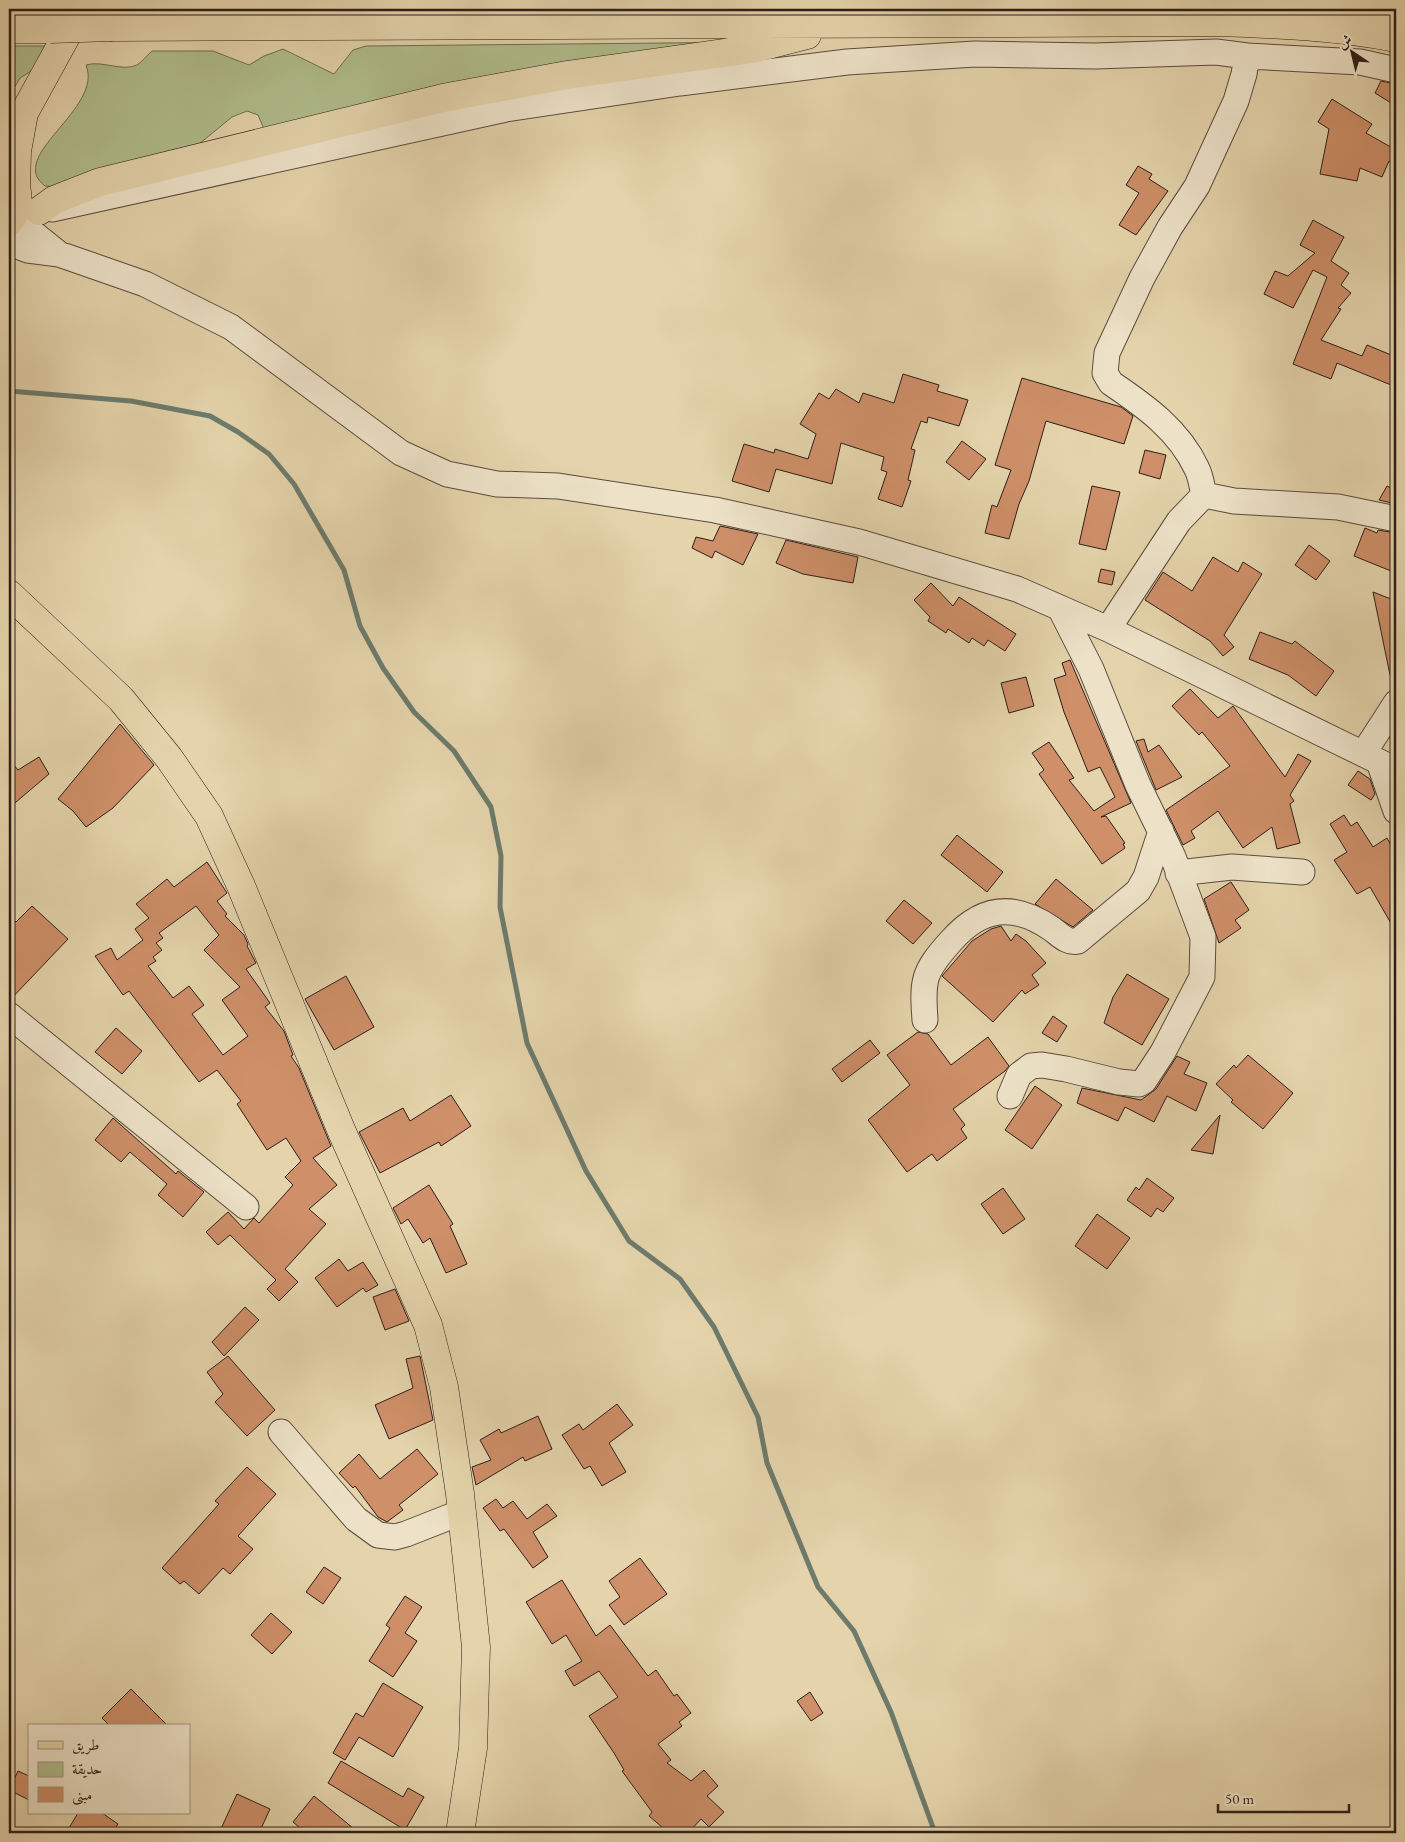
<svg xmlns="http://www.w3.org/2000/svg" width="1405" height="1842" font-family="'EB Garamond',Amiri,serif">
<rect width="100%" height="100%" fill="#e4d3ab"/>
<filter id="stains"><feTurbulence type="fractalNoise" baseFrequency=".004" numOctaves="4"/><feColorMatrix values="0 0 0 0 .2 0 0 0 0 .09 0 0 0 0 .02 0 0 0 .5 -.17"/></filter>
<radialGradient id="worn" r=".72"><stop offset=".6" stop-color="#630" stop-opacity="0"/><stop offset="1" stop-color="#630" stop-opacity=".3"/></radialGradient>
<!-- green -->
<path fill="#b0bd8c" stroke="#6e6e52" d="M764,42l-500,87 -6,-14 -11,-4 -15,6 -44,36 -128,34 -15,-1c-40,-30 59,-77 41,-121 16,-5 36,7 51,0 5,-3 10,-10 15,-14h61l36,14 15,-9 19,-7 51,25 19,-24 13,-4z
M9,46h46l3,8 -38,24 -11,19z"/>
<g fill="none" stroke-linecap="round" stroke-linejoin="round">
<!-- stream -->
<path stroke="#6d7b6c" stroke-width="5" d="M9,391l122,10 79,15 28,16 31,22 25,30 50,86 16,56 23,42 31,44 40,39 37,56 10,49 -1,51 27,136 59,128 43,70 51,38 34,48 44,90 9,46 51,124 36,44 37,81 44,121"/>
</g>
<!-- building -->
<path fill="#ce8f69" stroke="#2d1e18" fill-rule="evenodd" d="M1381,81l15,3v22l-21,-13z
M1332,99l40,25 -6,9 30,17v15l-7,-4 -7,16 -22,-9 -3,13 -37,-7 9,-45 -11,-7z
M1138,166l14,8 -3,5 19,12 -32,44 -17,-10 20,-32 -13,-8z
M1313,220l31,17 -13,24 18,12 -8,12 10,8 -13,15 3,1 -20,31 41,16 5,-11 29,12v30l-59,-24 -6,16 -38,-15 34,-87 -14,-7 -20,38 -29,-14 11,-23 13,5 27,-23 -15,-8z
M903,374l36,11 -2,6 31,9 -9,26 -31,-9 -1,6 -6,-2 -10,28 4,1 -7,30 3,1 -9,26 -24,-8 9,-27 -6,-2 3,-13 -43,-14 -9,41 -56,-15 -7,23 -37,-11 12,-37 30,9 1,-4 33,10 8,-25 -16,-10 19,-31 10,6 7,-10 23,14 4,-10 31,10z
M1022,378l99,29 12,9 -9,28 -78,-23 -17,60 -10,23 -10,35 -24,-6 7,-28 5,2 14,-37 -16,-5z
M962,441l24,18 -17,21 -23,-18z
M1145,450l21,5 -6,24 -21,-6z
M1092,486l28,6 -14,58 -27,-6z
M1387,486l8,4 1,-3v17l-17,-4z
M720,526l38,8 -15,31 -28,-14 -3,7 -20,-10 4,-11 17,4z
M1365,528l12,5 1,-3 18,3v40l-42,-17z
M786,540l72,17 -5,26 -50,-9 -27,-11z
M1309,545l21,16 -14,19 -21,-15z
M1213,557l25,15 5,-10 19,12 -38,61 10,12 -11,9 -13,-15 -65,-41 18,-28 29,19z
M1101,569l14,3 -3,13 -14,-3z
M931,583l22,23 6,-9 57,37 -11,17 -17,-11 -4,6 -12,-8 -3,5 -21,-14 -2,4 -18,-12 2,-4 -16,-17z
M1373,592l23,9v73l-6,1z
M1260,632l32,12 3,-3 39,30 -18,25 -28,-21 -39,-16z
M1070,660l61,143 -30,14 5,-1 19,27 -2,1 2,4 -23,16 -63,-90 5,-4 -12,-17 17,-11 25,36 -5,2 25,31 21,-14 -15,-30 -12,5 -24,-60 -10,-33 12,-4 -4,-12z
M1026,677l8,29 -25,7 -8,-30z
M1190,689l28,29 15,-12 52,71 13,-23 13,7 -21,34 4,6 -4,3 10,39 -23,6 -5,-22 -29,21 -25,-37 -27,20 4,7 -12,7 -17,-35 64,-44 -28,-34 -3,3 -27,-29z
M120,724l34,41 -41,43 -27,19 -13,-16 -15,-12z
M1144,739l4,13 11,-7 23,32 -26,13 -20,-49z
M39,757l10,17 -40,34v-49l9,11z
M1358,771l12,8 5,15 -4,6 -23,-15z
M1344,815l7,11 6,-4 16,25 14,-9 9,16v78l-26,-45 -13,7 -23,-34 13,-8 -17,-28z
M957,835l46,37 -16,20 -46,-37z
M207,862l20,31 -10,8 10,13 -2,2 19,19 4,9 -1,2 9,17 -10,6 24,34 -5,4 19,24 9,24 -2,1 8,12 32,78 -18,12 24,27 -28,24 17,15 -41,45 13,13 -19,19 -12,-12 9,-9 -46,-45 -12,10 -12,-13 22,-20 16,17 10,-11 5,5 34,-38 -8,-8 16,-16 -15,-23 -19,12 -30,-46 4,-3 -24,-31 -18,12 -70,-91 -6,4 -28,-39 16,-8 6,12 26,-20 -8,-11 14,-11 -13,-14 31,-25 7,8zM196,906l23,29 -15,15 36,37 -18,13 26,36 -25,19 -31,-41 12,-9 -15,-19 -16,12 -25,-32 8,-5 -3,-4 9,-7 -6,-7 7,-5 -4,-5z
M1056,879l37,31 -20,17 -38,-23z
M1231,882l18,28 -14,10 6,8 -22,15 -15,-44z
M904,900l28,23 -19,21 -27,-23z
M32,906l36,33 -59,62v-86l7,7z
M1001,926l10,15 5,-7 10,7 20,22 -14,12 7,10 -14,9 -3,-4 -29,32 -51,-46 30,-35 19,-12z
M1127,974l42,25 -27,46 -38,-22 9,-26z
M346,976l28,51 -40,23 -29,-51z
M1053,1016l14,10 -10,16 -15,-9z
M116,1028l26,23 -20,23 -27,-22z
M918,1032l10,2 23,31 37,-28 21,29 -4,5 -52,38 12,16 -4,4 6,9 -30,23 -5,-7 -25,18 -39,-52 42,-35 -23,-30z
M870,1040l10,13 -38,29 -10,-13z
M1248,1055l45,38 -30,36 -32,-27 2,-2 -17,-16 18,-19 2,3z
M1177,1056l13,6 -6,12 23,9 -11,28 -29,-15 -13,26 -29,-15 -7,14 -41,-18 5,-15 59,12 15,-11z
M1035,1086l27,19 -30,44 -27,-19z
M451,1095l20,31 -30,20 -2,-4 -59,31 -21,-41 44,-24 7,13z
M1220,1115l-7,39 -22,-4z
M113,1118l63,56 2,-3 26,21 -21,25 -25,-22 9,-11 -37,-32 -9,10 -26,-22z
M1147,1178l27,20 -11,14 -6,-4 -6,9 -24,-17 9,-13 3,3z
M429,1185l24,39 -3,2 17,38 -21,9 -16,-35 -7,5 -15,-24 -7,5 -8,-16z
M1003,1188l22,31 -22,15 -22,-30z
M1097,1214l33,24 -23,31 -32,-23z
M339,1259l9,12 15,-9 15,23 -12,7 -3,-4 -26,19 -22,-29z
M395,1289l14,32 -24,9 -12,-33z
M245,1307l14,13 -35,36 -12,-14z
M228,1356l47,54 -28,26 -32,-34 8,-8 -16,-22z
M420,1356l13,64 -44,19 -14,-34 38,-17 -7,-29z
M617,1404l16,21 -24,18 17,29 -24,14 -12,-20 -6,3 -22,-34 17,-11 4,6z
M538,1416l14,33 -27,12 -2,-4 -47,28 -4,-18 19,-7 -11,-20 19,-11 2,4z
M417,1449l21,25 -39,31 4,5 -16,12 -9,-5 -23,-31 -2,2 -14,-15 20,-19 21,25z
M247,1467l29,27 -38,42 15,13 -23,25 -7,-6 -24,26 -15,-13 -4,3 -18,-16 57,-64 -4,-3z
M496,1499l7,9 10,-7 14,18 20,-15 10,12 -24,16 15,25 -15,11 -29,-39 -4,2 -17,-23z
M640,1558l27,36 -43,31 -15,-20 11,-8 -11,-16z
M324,1567l17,11 -18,26 -17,-12z
M562,1580l34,56 14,-11 38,51 8,-6 18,26 3,-2 14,19 -12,9 3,4 -24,18 13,16 -4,3 24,18 13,-11 14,16 -11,10 17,16 -15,15 -8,-8 -13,14h-19l-20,-17 3,-4 -30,-41 2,-1 -10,-17 -25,-37 29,-19 -19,-26 -25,15 -9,-15 17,-10 -16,-26 -14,9 -26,-42z
M405,1596l17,11 -17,26 12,8 -24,36 -24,-16 21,-33 -4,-3z
M271,1613l21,19 -20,22 -21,-19z
M383,1683l40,24 -30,50 -34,-20 -14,23 -12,-7 23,-40 7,4z
M131,1689l37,37h-58l-8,-8z
M810,1692l13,21 -12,8 -14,-20z
M341,1761l62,36 5,-9 16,9 -19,33 -77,-47z
M18,1771l11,5v24l-20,-10z
M237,1794l33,15 -11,24h-40z
M314,1796l45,37h-53l-13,-11z
M78,1813h24l16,11 -6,9h-46z"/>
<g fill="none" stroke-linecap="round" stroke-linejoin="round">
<defs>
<path id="minor" d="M1247,56l113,6 36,8
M52,209l454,-100 174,-26 167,-21 128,-8 120,2 121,-4 31,4 -3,18 -8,27 -39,85 -27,41 -28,51 -35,75 -2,20 6,10c34,23 68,47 86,86 4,8 5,18 7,26
M13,217l46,37
M9,243l19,7 31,4 86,30 86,43 170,126 46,21 50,10 61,2 157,24 144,32 158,47 91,40 288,141
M1204,495l30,6 104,6 58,12
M1108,629l71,-108 25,-26
M1363,754l33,-51
M1379,762l17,49
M1178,873l54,-6 70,5
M9,1015l237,192
M925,1020c-3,-40 -2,-48 26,-79 30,-34 62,-39 101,-12 7,5 16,15 26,12l60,-50 8,-14 15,-46
M1010,1096l9,-21 12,-9 11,-1 24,4 53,13 20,2 5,-3 19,-29 39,-75 1,-40 -30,-80 -35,-72 -47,-116 -31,-61
M281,1432l75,87 22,16 17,2 11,-3 56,-22"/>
<path id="major" d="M9,131l15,-18 57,-104
M9,177c12,13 11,31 0,45
M16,189l1,-38 7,-38
M9,594l112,105 48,59 40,58 32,70 101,246 86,193 16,62 16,107 16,153 -3,101 -13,85"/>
<path id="highway" d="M1344,9l52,8
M112,27l1103,-5c61,2 121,4 181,16
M9,29h41
M39,211l15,-11 46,-18 343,-84 124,-23 185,-26 55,-14"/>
</defs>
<!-- minor casing -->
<use href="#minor" stroke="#5b4b3d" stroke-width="27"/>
<!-- major casing -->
<use href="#major" stroke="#2d1e18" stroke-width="29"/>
<!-- highway casing -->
<use href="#highway" stroke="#2d1e18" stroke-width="29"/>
<!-- minor -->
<use href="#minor" stroke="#ede2c8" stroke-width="25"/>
<!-- major -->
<use href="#major" stroke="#e4d3ab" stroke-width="28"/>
<!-- highway -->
<use href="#highway" stroke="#e4d3ab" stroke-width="28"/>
<defs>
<path id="highway-bridge" d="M50,29l62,-2"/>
</defs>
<!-- highway-bridge casing -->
<use href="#highway-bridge" stroke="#2d1e18" stroke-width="29" stroke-linecap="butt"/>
<!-- highway-bridge -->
<use href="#highway-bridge" stroke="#e4d3ab" stroke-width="28"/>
</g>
<!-- margin -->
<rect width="1405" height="1842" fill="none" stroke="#e4d3ab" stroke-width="30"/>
<rect x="10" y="10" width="1385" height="1822" fill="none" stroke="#2d1e18" stroke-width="2.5"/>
<rect x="15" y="15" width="1375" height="1812" fill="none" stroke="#2d1e18"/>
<!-- legend -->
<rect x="28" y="1724" width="162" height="90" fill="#ede2c8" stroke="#a09482"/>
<rect x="38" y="1741" width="25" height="8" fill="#e4d3ab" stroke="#a09482"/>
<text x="72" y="1750" font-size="15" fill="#2d1e18">طريق</text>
<rect x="38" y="1762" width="25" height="15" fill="#b0bd8c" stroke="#a09482"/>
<text x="72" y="1774" font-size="15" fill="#2d1e18">حديقة</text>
<rect x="38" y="1787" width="25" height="15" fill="#ce8f69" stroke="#a09482"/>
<text x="72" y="1800" font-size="15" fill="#2d1e18">مبنى</text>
<!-- north arrow -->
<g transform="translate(1352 52) rotate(325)" stroke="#ede2c8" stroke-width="4" paint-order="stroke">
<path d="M0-4L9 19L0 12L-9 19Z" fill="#2d1e18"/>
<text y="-8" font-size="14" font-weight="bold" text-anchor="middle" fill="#2d1e18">ش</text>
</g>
<!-- scale -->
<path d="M1218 1804v8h131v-8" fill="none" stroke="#2d1e18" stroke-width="2.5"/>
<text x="1225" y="1804" font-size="15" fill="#2d1e18" stroke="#ede2c8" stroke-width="4" paint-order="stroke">50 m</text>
<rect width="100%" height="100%" filter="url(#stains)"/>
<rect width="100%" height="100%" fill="url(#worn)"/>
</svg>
